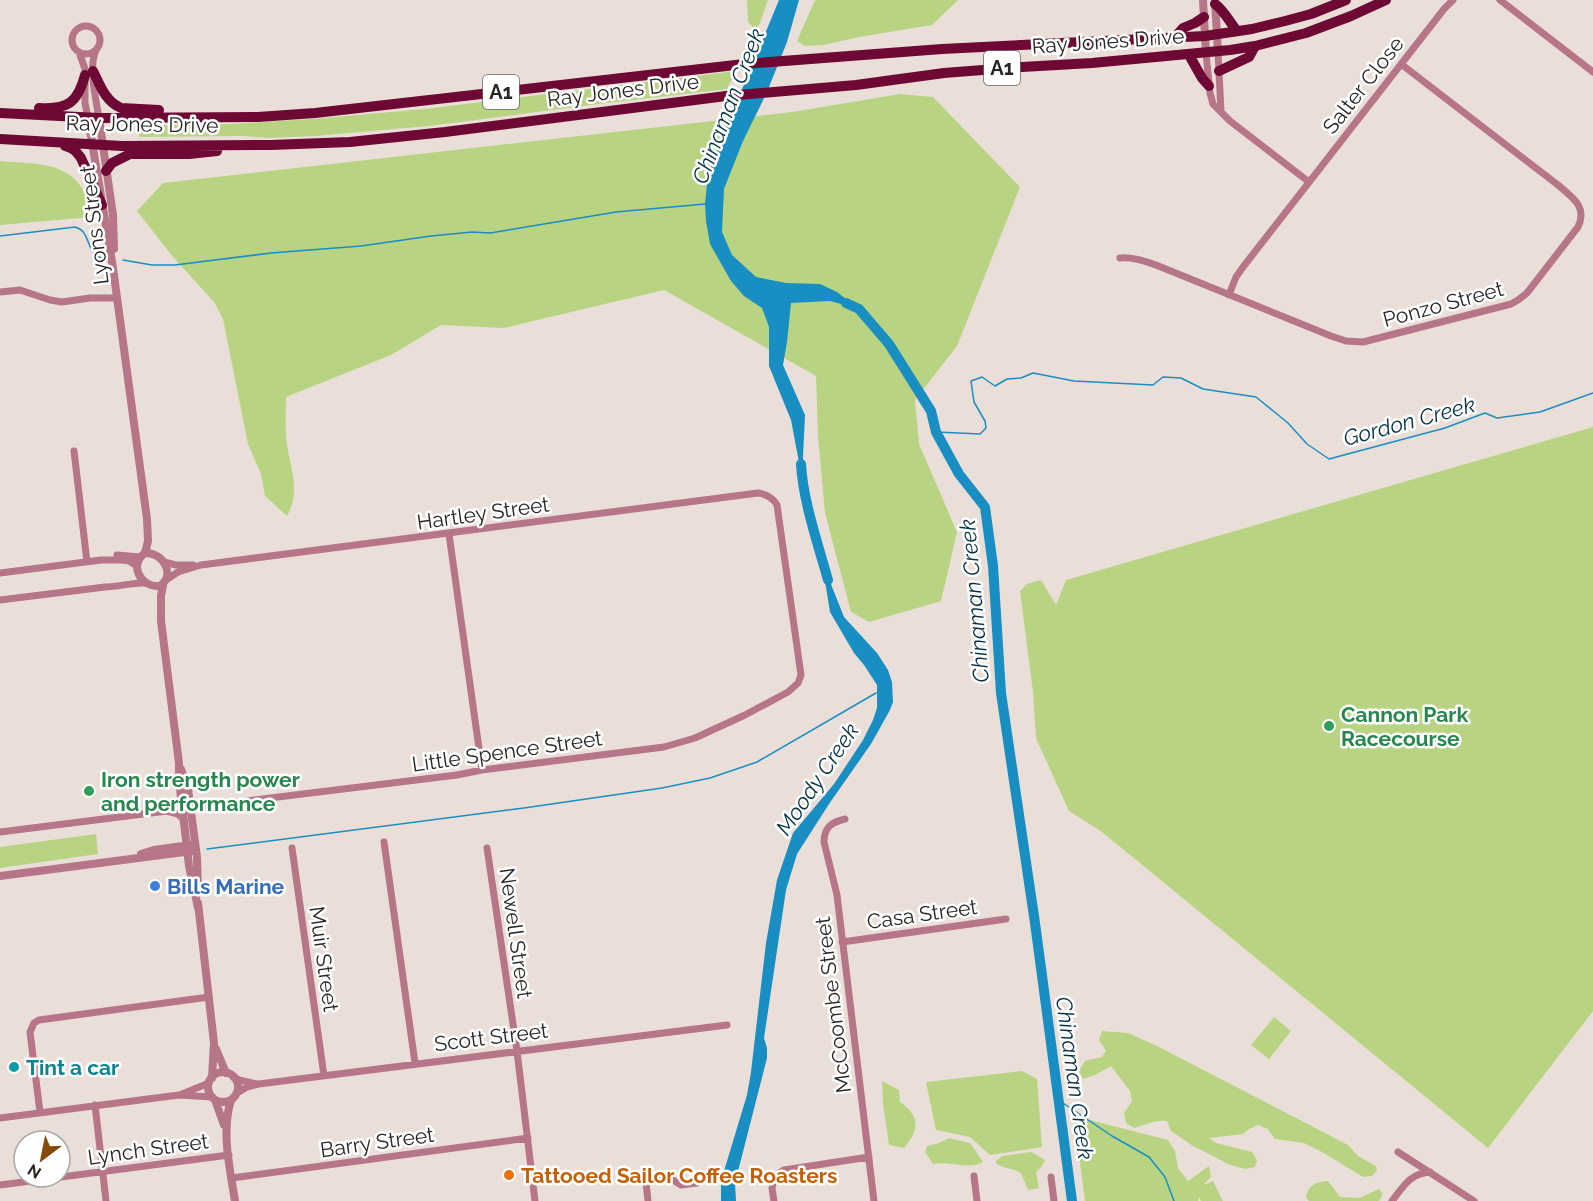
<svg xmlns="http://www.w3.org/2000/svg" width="1593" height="1201" font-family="Raleway,sans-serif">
<rect width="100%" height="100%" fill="#eadfd8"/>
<!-- green -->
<path fill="#b8d482" d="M747,0h21l-8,23 -5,8 -7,-10z
M815,0h143l-26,25 -73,12 -36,8 -18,1 -8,-5z
M736,71l-9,18 -145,17 -153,20 -114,10 -46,2 -27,-2 -103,1v-11l91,-2 82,-5 113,-10z
M900,94l33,3 87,90 -63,159 -42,54 4,44 38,88 -16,69 -72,21 -18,-10 -26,-99 -7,-77 -2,-60 -152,-86 -160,38 -63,-3 -50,30 -105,42c0,12 -1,25 0,37 1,29 17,53 1,82l-22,-20 -4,-22 -13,-30 -25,-125 -9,-17 -41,-45 -36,-46 26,-28 629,-71z
M0,161c31,3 70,-1 85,33 3,7 5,15 7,23l-92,8z
M1593,427v584l-105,137 -386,-316 -33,-21 -33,-73 -3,-46 -13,-101 7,-7 14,-4 15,25 10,-25z
M96,834l2,20 -98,14v-21z
M1274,1017l17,14 -22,28 -18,-14z
M1102,1031l26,2 27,12 193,100 10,11 18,10 1,4 -5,6 -9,1 -41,-25 -18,-9 -29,-4 -7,-10 -10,-4 -9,4 -6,5 -34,4 7,5 36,9 5,8 -2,7 -10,2 -17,-5 -17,-9 -18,-9 -22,-15 -4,-10c-13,-1 -21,4 -33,7l-8,-5 -2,-10 8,-12 -2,-10 -19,-25 -16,9 -12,4 -4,-8 6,-10 17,-4 4,-6 -7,-11z
M1022,1071l15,8 5,68 -52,8 -20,-18 -34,-7 -10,-48z
M882,1081l17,9 1,12c21,15 19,28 4,46l-15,-3 -6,-41z
M1074,1116l94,24 7,11 3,17 10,13 21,-15 2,11 -8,8 10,-4 10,20h-22l-2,-4 -1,4h-113z
M949,1138l21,5 13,19c-14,8 -34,-1 -50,2l-8,-12 2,-6 12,-3z
M1031,1152l14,8 -3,6 -6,6 3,16 -11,2 -7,-17c-8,-5 -19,-4 -26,-11l7,-6z
M1328,1181l12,16 19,1 20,-9 4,5 -4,7h-70l-3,-4c2,-12 10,-15 22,-16z"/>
<!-- water -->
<path fill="#188ec3" d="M779,0h20l-12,42 -20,50 -24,49 -19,48 -2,43 10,23 24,22 30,6 34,1 17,8 22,17 -29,-8 -39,2 -4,39 -4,23 22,50 -3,63 -11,-58 -22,-54v-39l-7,-19 -18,-12 -13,-15 -21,-37 -4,-23 -1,-17 3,-30 6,-17z
M825,569l19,48 33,36 11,17 4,12 1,20 -3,8 -19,34 -42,60 -32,50 -11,36 -22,148 3,10v10l-32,125 1,18h-15v-20l26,-86 4,-23 15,-129 11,-63 16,-47 41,-49 29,-44 10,-20 4,-12v-23l-13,-20 -10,-12 -24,-41 -6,-37z"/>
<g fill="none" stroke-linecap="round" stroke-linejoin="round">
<!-- stream -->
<path stroke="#188ec3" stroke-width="1.5" d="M0,236l75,-9c17,5 8,21 26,31
M123,260l29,5h23l96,-12 90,-7 70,-10 41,-4 18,1 126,-21 89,-8
M936,432l44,2 6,-6 -1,-7 -11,-19 -3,-21 11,-4 13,9 12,-7 14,-1 12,-5 41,8 79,4 10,-8 18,1 22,11 53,8 32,26 19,21 22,15 116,-31 40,-15 12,5 43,-6 53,-19
M207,849l317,-41 138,-20 48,-10 47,-16 119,-69
M1060,1101l52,35 37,21 16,20 9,24"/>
<!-- river -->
<path stroke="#188ec3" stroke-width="10" d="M846,303l13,6 30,35 42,67 5,21 23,42 26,33 8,59 8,127 34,230 37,278
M801,464c2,37 17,80 27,116"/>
<!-- minor -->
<path stroke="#b67687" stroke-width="7" d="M1500,0l93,72
M72 40a14 14 0 1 1 28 0a14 14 0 1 1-28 0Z
M96,50c-8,18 0,49 3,68
M79,52l6,17v34l3,15
M1218,52l3,59
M1206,53l4,40 3,11 17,17 79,61
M1120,258c13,-1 24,3 36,7l175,71 15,5 17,1 148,-38 7,-4 9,-7 51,-66c10,-20 -6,-30 -20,-42l-157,-121
M0,292l20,-2 30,10 12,2 28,-4h27
M1229,295l7,-18 7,-10 201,-258 9,-9
M74,451l13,111
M449,534l33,236
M117,555l23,2
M164,562l12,3h17
M0,573l101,-13h21l7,1 8,5
M166,580l12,-8 23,-7 557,-72c8,1 15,5 19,12l24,170 -3,8 -10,9 -43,23 -50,23 -31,9 -182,23 -25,5 -251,31 -8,-2 -9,-4
M0,600l105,-13c14,0 28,-5 41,-4
M845,819c-13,3 -21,8 -21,23l13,53 37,306
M0,832l167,-21 11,3 6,6
M384,842l31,221
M292,848l32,228
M487,848l30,203 18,150
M842,942l164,-23
M233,1077l6,3 18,4
M237,1093l10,-6 12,-3 468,-59
M182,1094l27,-11
M95,1105l11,96
M40,1112l-10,-80 4,-9 5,-3 170,-23
M0,1118l179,-23 33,2
M1398,1152l76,49
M974,1176l3,25
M1051,1177l3,24
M232,1178l296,-40
M0,1185l229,-30
M648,1201l-2,-19 8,-4 10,-2 6,2 11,7 16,-2
M774,1201l-2,-13 3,-12 9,-6 85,-13
M1392,1201c12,-15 17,-27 38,-29"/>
<!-- tertiary -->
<path stroke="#b67687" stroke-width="8" d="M1203,0l3,53
M1215,0l3,52
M88,118l25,150 34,251 1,22 -3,12
M99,118l14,97 1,34
M145,553c18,-1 31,22 15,33 -19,2 -32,-21 -15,-33z
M163,585l-2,11v25l18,142v17l10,86 9,42
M181,769l7,20 9,68 1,33
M141,854l13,-4 36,-5
M0,876l192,-25
M198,903l16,140 -2,35
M216,1049l10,24
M208 1087a15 15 0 1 1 30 0a15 15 0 1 1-30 0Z
M215,1100l9,25
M231,1100c-10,32 -1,69 4,101"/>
<!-- trunk -->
<path stroke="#6e0834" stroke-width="10" d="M1215,4c9,6 15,19 22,27
M1175,37l8,-9 12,-5 9,-6
M1189,55l13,23 7,8
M93,71c7,14 12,30 28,37l38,2
M1219,71l30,-14 6,-11
M39,108c29,2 39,-6 46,-33
M0,113l99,5 159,-1 57,-4 429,-49 198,-15 263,-13 47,-7 33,-8 26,-7 35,-14
M0,139l122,7 149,-1 79,-3 95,-10 281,-36 130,-11 88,-12 78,-6 70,-4 138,-13 25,-4 51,-13 45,-17 35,-16
M65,146c8,2 11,5 16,12l21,47
M106,171l6,-8 18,-9h59l28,-3"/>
</g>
<!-- markers -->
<g fill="#2e9e5b" stroke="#fff" stroke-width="2">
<circle cx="1329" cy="726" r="6"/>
<circle cx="89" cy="791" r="6"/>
</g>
<circle fill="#3f7fe0" stroke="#fff" stroke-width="2" cx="155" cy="886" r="6"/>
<circle fill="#0f9aa8" stroke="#fff" stroke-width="2" cx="14" cy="1067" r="6"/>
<circle fill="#e8710a" stroke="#fff" stroke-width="2" cx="509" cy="1175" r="6"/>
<g text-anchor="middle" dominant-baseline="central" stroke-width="5" stroke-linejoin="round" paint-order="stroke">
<!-- shield labels -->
<g fill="#fff" stroke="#696665" stroke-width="1.5">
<rect x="984" y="51" width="36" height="34" rx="4.5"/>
<rect x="483" y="75" width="36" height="34" rx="4.5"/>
</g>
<g font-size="20" font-weight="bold" fill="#292523">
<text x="1002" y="68">A1</text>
<text x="501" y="92">A1</text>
</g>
<!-- street labels -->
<g font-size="21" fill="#292523" stroke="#fff">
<text transform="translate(1108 41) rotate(-4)">Ray Jones Drive</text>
<text transform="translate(1363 85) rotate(-52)">Salter Close</text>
<text transform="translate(623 90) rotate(-7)">Ray Jones Drive</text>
<text transform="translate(142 124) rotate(1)">Ray Jones Drive</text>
<text transform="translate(94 225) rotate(-97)">Lyons Street</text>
<text transform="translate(1443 304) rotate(-15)">Ponzo Street</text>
<text transform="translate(483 513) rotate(-8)">Hartley Street</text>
<text transform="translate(507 751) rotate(-8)">Little Spence Street</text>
<text transform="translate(922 914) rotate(-8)">Casa Street</text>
<text transform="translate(516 933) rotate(82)">Newell Street</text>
<text transform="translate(324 959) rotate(82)">Muir Street</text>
<text transform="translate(833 1005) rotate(-97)">McCoombe Street</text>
<text transform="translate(491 1037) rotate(-7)">Scott Street</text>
<text transform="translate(377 1142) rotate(-8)">Barry Street</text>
<text transform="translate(148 1149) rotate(-8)">Lynch Street</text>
</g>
<!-- leisure labels -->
<g font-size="21" font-weight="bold" fill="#27864d" stroke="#fff" text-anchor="start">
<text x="1341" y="714">Cannon Park<tspan x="1341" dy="24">Racecourse</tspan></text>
<text x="101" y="779">Iron strength power<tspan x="101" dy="24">and performance</tspan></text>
</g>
<!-- shop labels -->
<g font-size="21" font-weight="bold" fill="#366cbe" stroke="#fff" text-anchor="start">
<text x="167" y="886">Bills Marine</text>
</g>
<!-- culture labels -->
<g font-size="21" font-weight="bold" fill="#0d838f" stroke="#fff" text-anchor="start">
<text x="26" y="1067">Tint a car</text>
</g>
<!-- food labels -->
<g font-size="21" font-weight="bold" fill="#c56008" stroke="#fff" text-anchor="start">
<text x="521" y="1175">Tattooed Sailor Coffee Roasters</text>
</g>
<!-- water labels -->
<g font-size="22" font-style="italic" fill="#023147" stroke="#fff">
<text transform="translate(728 106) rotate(-69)">Chinaman Creek</text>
<text transform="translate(1409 421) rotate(-15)">Gordon Creek</text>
<text transform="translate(974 601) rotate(-95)">Chinaman Creek</text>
<text transform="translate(817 779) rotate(-56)">Moody Creek</text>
<text transform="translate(1075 1078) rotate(82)">Chinaman Creek</text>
</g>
</g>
<!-- north arrow -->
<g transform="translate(42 1159) rotate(212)"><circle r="28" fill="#ffffff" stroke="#a9a8a7" stroke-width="1.5"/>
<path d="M0-4.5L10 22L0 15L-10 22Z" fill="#854a03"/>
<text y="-9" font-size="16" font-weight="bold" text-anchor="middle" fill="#292523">N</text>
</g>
</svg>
